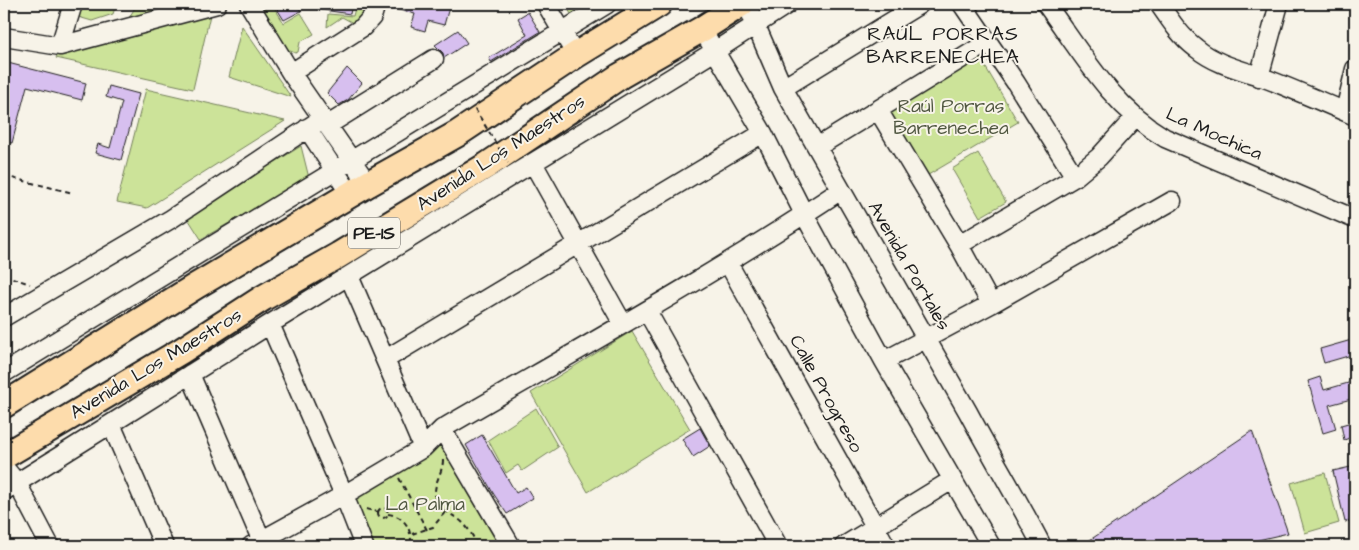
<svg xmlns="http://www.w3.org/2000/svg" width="1359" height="550" font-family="'Architects Daughter',sans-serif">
<rect width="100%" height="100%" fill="#f7f3e8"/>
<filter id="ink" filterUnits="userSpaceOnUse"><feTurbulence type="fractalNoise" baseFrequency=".02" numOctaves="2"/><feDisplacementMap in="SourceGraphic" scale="10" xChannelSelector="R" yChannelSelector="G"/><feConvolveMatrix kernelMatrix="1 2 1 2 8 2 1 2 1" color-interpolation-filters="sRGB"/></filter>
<g filter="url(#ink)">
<!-- green -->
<path fill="#cce399" stroke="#74805a" d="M79,4h37l-3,10 -21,7 -17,-5z
M137,4h42l-50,14z
M260,4h12l12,19 17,-10 13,21 -14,8 -2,10 -3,1 -7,-3z
M356,4h9c-1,10 -4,13 -12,19l-11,-6 -15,10 1,-13 25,2z
M565,4h23l-17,10z
M210,15l-17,74 -137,-31 2,-4z
M242,26l49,71 -62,-20z
M979,56l39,66 -95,56 -39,-67z
M146,89l139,32 -138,87 -30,-6z
M301,146l8,32 -108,61 -14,-22z
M978,153l28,49 -26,15 -28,-48z
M632,331l58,98 -102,63 -57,-99z
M536,408l22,39 -36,24 -4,-6 -12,8 -18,-33z
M440,444l59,102h-126l-21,-48z
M1325,473l14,50 -34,10 -14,-50z"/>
<!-- building -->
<path fill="#d7bfef" stroke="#1c1c1c" d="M274,4h22l5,7 -17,9z
M318,4h34l-2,10 -33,-5z
M388,4h62l-6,21 -16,-4 -3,10 -14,-4 4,-13 -28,-7z
M528,12l12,20 -49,30 -2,-4 38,-23 -9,-17z
M458,30l9,13 -23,15 -1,-5 -8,-8z
M4,62l82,21 -4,17 -55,-14 -15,57 -8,-2z
M347,68l15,15 -14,17 -9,5 -12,-12z
M109,86l30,8 -18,66 -26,-7 3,-9 12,4 12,-46 -16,-5z
M1355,339v15l-31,9 -4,-14z
M1320,377l4,13 31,-9v17l-26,7 7,24 -13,4 -15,-52z
M1355,421v15l-11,4 -3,-15z
M700,428l10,18 -17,11 -11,-18z
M1252,431l36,102 -47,11 1,2h-161z
M482,435l34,58 10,-6 7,11 -26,16 -14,-21 -27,-48z
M1355,466v54l-10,2 -12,-51z"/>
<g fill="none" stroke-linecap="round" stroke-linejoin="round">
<defs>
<path id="minor" d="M249,4l42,69 77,111
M546,4l30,51
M962,4l54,79 59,94
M1046,4c35,48 66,103 119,134l190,81
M1159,4c11,16 21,32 37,44 18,15 41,21 63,28 32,12 64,26 96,40
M751,14l32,74 185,324c24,45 51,89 74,134
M702,29l61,104 41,81 80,147 107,185
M4,37l56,9 157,-42
M60,46l13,-42
M291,73l72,-46 9,-10 4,-13
M1259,77l20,-73
M783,88l137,-84
M878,110l81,135 32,59
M1345,111l10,-42
M328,125l106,-66
M307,128l43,66
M817,147l170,-104
M533,163l90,161
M959,245l116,-68 24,-20 36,-40
M728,263l158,283
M349,276l74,172
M647,311l131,235
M4,317l167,-98 152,-101
M270,324l74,171 20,51
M386,359l377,-226
M884,361l107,-57 181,-103
M4,373l603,-369
M190,374l74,172
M111,424l53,122
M442,429l69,117
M4,467l13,16 33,63
M4,491l266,-167 445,-273 73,-47
M251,546l93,-51 79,-47 19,-19c134,-78 270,-153 399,-239
M844,546l108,-66"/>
<path id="highway" d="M4,405l192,-119 172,-102 89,-50 119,-79 83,-51
M4,456l177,-105 82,-53 76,-43 147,-89 134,-90 82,-47 39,-25"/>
</defs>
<!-- minor casing -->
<use href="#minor" stroke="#1c1c1c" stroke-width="21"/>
<!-- highway casing -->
<use href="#highway" stroke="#1c1c1c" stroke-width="29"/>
<!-- path -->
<path stroke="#1c1c1c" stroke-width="2" stroke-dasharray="5 4" stroke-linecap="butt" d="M4,176l69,17
M4,275l26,9
M443,460c0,12 -9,22 -8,35 1,14 18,19 27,27 7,7 12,15 15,24
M399,478l28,52
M378 513a5 5 0 1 1 10 0a5 5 0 1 1-10 0Z
M366,509l12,3
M388,514c18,2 24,17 23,32
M412,534l21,-7 13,-16"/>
<!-- minor -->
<use href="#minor" stroke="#f7f3e8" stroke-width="18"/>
<!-- highway -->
<use href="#highway" stroke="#fddcac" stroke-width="25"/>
<!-- path-bridge -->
<path stroke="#1c1c1c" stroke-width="2" stroke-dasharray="5 4" stroke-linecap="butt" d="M475,109l33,54"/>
</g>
</g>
<g text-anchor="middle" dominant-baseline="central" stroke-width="4" stroke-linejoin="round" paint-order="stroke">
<!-- shield labels -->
<rect fill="#f7f3e8" stroke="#5e5c59" stroke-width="1" x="348" y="217.5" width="52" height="31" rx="4"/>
<g font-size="18" font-weight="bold" fill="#1c1c1c">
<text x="374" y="233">PE-1S</text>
</g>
<!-- park labels -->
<g font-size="19" fill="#515842" stroke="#f7f3e8">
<text x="951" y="106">Raúl Porras<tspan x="951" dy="22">Barrenechea</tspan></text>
<text x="425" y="504">La Palma</text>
</g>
<!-- street labels -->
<g font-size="19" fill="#1c1c1c" stroke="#f7f3e8">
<text transform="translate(1214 134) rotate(24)">La Mochica</text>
<text transform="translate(501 153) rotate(-33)">Avenida Los Maestros</text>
<text transform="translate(909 266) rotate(60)">Avenida Portales</text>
<text transform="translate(156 364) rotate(-31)">Avenida Los Maestros</text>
<text transform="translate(826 394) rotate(61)">Calle Progreso</text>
</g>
<!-- neighbourhood labels -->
<g font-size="20" letter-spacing="1" fill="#1c1c1c" stroke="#f7f3e8">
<text x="943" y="34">RAÚL PORRAS<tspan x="943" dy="23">BARRENECHEA</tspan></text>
</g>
</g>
<!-- margin -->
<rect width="1359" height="550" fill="none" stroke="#f7f3e8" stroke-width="20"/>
<rect x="10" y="10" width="1339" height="530" fill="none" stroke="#1c1c1c" stroke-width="2" filter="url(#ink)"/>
</svg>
